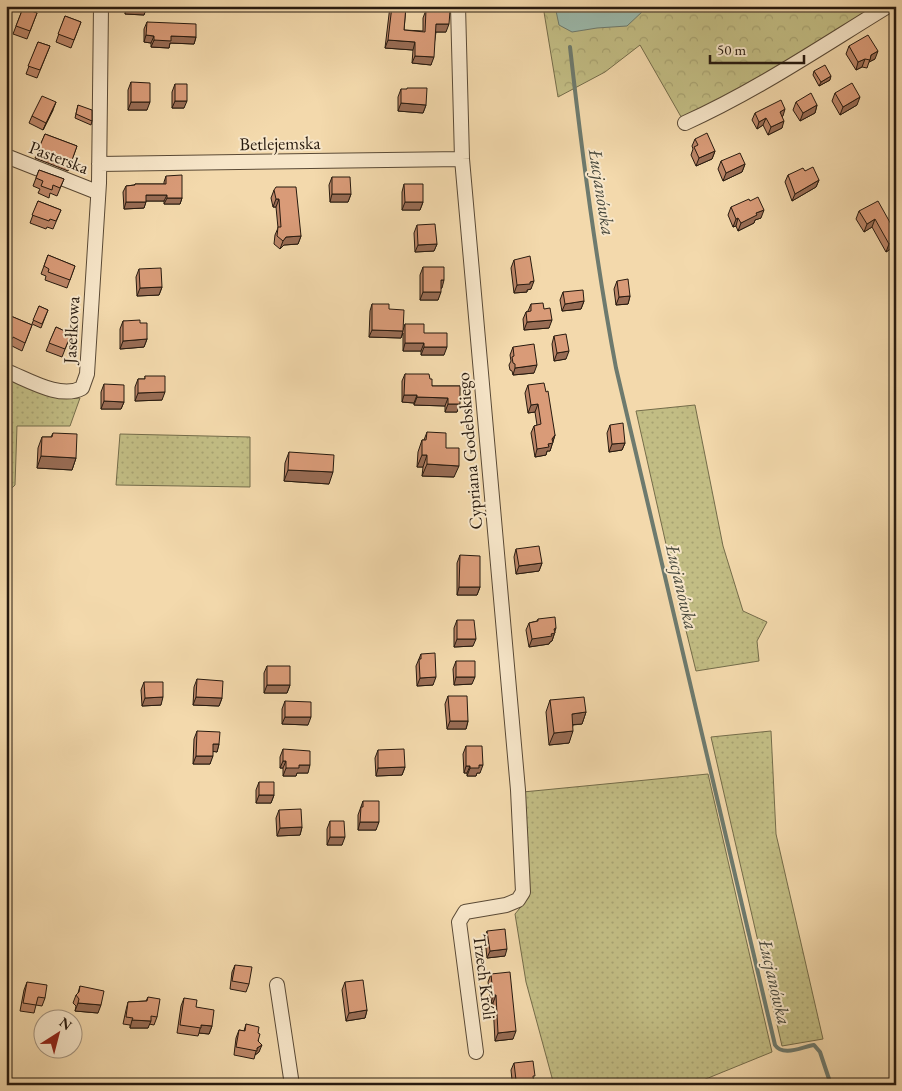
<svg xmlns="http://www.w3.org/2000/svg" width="902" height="1091" font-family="'EB Garamond',serif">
<defs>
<pattern id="grass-dots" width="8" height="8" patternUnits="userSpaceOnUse" patternTransform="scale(1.25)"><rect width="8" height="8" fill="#c2bd84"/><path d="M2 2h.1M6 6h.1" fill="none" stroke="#a7a271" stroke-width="1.8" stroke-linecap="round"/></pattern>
<pattern id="forest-crowns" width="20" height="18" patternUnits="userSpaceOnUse" patternTransform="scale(1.25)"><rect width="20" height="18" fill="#c2bd84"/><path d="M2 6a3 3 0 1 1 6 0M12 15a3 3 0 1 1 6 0" fill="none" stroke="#a7a271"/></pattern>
</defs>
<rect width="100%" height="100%" fill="#f3d9ac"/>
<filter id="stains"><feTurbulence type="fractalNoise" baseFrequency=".004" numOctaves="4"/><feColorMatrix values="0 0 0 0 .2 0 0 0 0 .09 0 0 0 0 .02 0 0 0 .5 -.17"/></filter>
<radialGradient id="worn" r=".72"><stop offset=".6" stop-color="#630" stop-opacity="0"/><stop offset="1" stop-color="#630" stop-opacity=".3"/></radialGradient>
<!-- grass -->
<path fill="url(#grass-dots)" stroke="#746c4a" d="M6,373c23,10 50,28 74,25l-10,28h-53l-2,59 -9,9z
M695,405l28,141 20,65 24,11 -10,19 2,20 -63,10 -17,-69 -43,-191z
M120,434l130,3v50l-134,-2z
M771,731l5,103 47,205 -41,7 -71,-309z
M708,774l64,278 -81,33h-137l-28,-103 -11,-68 14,-17 -6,-105z"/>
<!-- forest -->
<path fill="url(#forest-crowns)" stroke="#746c4a" d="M543,6h341l-200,116 -44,-77 -35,27 -47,25z"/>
<!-- water -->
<path fill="#9bbaad" stroke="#6d7a6e" d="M555,6h89v4l-17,16 -30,2 -25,4 -13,-7z"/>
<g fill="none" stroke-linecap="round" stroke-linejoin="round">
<!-- stream -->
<path stroke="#6d7a6e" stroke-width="4" d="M570,47c12,107 26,215 46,321l159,677c8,12 27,2 39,0l6,7 11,33
M6,697l1,-317"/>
<defs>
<path id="minor" d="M458,6l4,153 56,631 5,102 -5,8 -12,5 -41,7 -6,10 17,130
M685,123c71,-32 136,-76 203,-117
M6,156l91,36
M99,164l363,-5
M6,371c21,8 54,29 76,17l5,-14 12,-191 2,-177
M277,985l15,100"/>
</defs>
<!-- minor casing -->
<use href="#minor" stroke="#5a4a36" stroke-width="16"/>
<!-- minor -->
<use href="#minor" stroke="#f7e6c9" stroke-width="14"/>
</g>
<!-- wall -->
<path fill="#bb8567" stroke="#271a0f" d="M125,6h22l-3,9 -19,-1z
M390,6h16l-2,24 19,1v-13l3,-8 20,22h-10l-5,33 -19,-2 1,-13 -28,-2z
M23,8l14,5 -10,26 -14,-5z
M65,16l16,6 -10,26 -15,-6z
M147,22l49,15 -2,7 -24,-1 -1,5 -18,-1v-4l-7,-1v-13z
M38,42l12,4 -13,32 -11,-4z
M849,46l26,13 -6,3 -2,6 -5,-1 -6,3 -10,-16z
M814,71l16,9 -11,6 -6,-11z
M131,82l16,28h-19v-20z
M175,84l9,24h-12v-16z
M401,89l25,16 -3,8 -25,-2v-14z
M835,93l22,12 -17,10 -8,-14z
M796,102l21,3 -2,8 -15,8 -7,-11z
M78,105l14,16 -1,4 -16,-7z
M53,110l-10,20 -14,-7 3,-7z
M755,113l28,3h-1v12l-14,7 -5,-10 -6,4 -5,-9z
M45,134l32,12 -9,25 -33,-13z
M695,139l20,12 -3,8 -16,7 -5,-11 2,-6 -1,-3z
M721,161l24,3 -3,8 -19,9 -5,-12z
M39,170l25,9 -7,17 -7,-3 -1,5 -11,-5 2,-4 -7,-3z
M805,171l14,9 -3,7 -24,14 -7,-19 3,-7z
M166,176l16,22 -2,6h-16v-3h-18l-2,7 -20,1 -1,-17 3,-6 8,-1 1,-1h29v-2z
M332,177l19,17 -3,8h-18l-1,-17z
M404,184l19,18 -3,8h-18v-18z
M274,190l27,46 -3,8 -14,1 -4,4 -6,-5 1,-9 3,-7 -2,-21h-3l-2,-9z
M38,201l23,9 -8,19 -6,-2 -1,2 -16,-6z
M731,207l30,11 -6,2 -1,3 -16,8 -2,-5 -3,1 -5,-12z
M859,211l33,15 4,-2v32l-4,-8 -6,4 -14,-25 -8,5 -8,-13z
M417,225l20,19 -3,7 -19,1 -1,-19z
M48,255l27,11 -8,22 -22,-8 1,-4 -5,-2z
M514,260l17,29 -4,1v2l-13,1 -3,-25z
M896,262v12l-3,-5z
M423,267l19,21h-1l-3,12h-18v-25z
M139,269l23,18 -3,8 -22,1 -1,-19z
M617,281l13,15 -2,8 -12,1 -2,-16z
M563,292l21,9 -3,8 -19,2 -2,-11z
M372,304l17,5 14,21 2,-6 19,9 20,22h-23v-4h-18v-18l-2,5 -32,-1 1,-26z
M531,304l13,5 5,19 -25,2 -1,-11 3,-7 2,-1z
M39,306l9,4 -7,18 -9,-4z
M6,314l26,11 -10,26 -12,-6 -1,2 -3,-1z
M123,321l17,2 7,16 -3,8 -24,2v-20z
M56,327l15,7 -9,23 -16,-6z
M554,336l12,23 -12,2 -2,-17z
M513,347l21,26 -21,2 -1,-4 -2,-1 -1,-5 2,-4 -1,-6z
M405,374l25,5 2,7h28l-3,26h-12v-6l-31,-1v-2l-12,-1v-21z
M145,376l17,24 -27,1v-14l3,-8h7z
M104,384l20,18 -3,7h-20v-17z
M528,385l27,50 -5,16h-3l-1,4 -11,2 -4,-24 3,-7 3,-1 -2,-13 -7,1 -3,-20z
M610,425l15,18 -3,7 -13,2 -2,-19z
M427,432l19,16 8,29 -32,-1 1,-9h-6l1,-15 4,-12h2z
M53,433l23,25 -4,12 -35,-2 1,-20 4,-11h9z
M289,452l40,32 -45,-3 1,-18z
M516,549l26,14 -3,8 -23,3 -2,-17z
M460,555l20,32 -3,8h-20v-32z
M538,619l17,13 -3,9 -2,1 -1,2 -20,3 -3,-17 3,-7 8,-2z
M457,620l16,26 -19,1v-19z
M421,654l12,31 -16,1 -1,-20z
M456,661l16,23 -18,1 -1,-16z
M267,666l23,19 -3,8h-23v-20z
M197,679l25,19 -3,8 -26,-1 1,-18z
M144,682l17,23 -19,1 -1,-16z
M448,696l20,25 -2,8h-19l-2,-25z
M550,700l36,12 -4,12 -9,1 -4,18 -20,2 -3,-33z
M285,701l23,24 -26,-1v-15z
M197,731l22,13 -2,8 -4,-1 -3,13h-17l1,-25z
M466,746l14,27h-3l-1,3h-9v-3h-3l-1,-19z
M283,749l25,24h-11l-1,3h-13v-8h-3v-11z
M378,750l27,17 -3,8 -26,1 -1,-18z
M259,782l15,13 -3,8h-15v-13z
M363,801l13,29h-18v-15z
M279,810l23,17 -2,8 -23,1 -1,-18z
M330,821l12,24h-15v-16z
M487,931l18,25 -18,2 -2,-19z
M235,965l14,19 -3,8 -16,-3 2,-17z
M491,974l22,65 -18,2 -2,-38h-2l-3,-21z
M27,982l18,16 -3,8 -6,-1 -2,8 -14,-2 4,-21z
M345,982l22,28 -2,8 -19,3 -4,-31z
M80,986l18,27 -23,-2 1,-5 -3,-3 3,-8 2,-2z
M148,997l9,20 -3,8 -5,-1 -1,4h-18v-3l-7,-1 3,-14 2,-8 18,-1z
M184,998l12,9 16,19 -3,8 -10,-1 -1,3 -21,-3 4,-27z
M246,1024l12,9 1,19 -4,3 -1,4 -20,-4 2,-17 3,-8 5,1z
M514,1063l19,18 1,4h-44l1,-3 21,-2 -1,-10z"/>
<!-- shaded-wall -->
<path fill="#986c54" stroke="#271a0f" d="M128,6l19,1 -3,8 -19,-1z
M436,24h13l-3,8h-13z
M146,35l8,1 -3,7 -7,-1z
M171,36l25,1 -2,7 -24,-1 -1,5 -18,-1 3,-7z
M388,40l27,2 -2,8 -28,-2z
M878,51l-3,8 -6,3 2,-7z
M415,56l19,1 -3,8 -19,-2z
M865,59l-3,8 -6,3 2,-8z
M831,76l-1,4 -11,6 2,-4z
M860,97l-3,8 -17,10 3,-8z
M175,101h12l-3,7h-12z
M56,102l-3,8 -10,20 3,-7z
M131,102h19l-3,8h-19z
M401,103l25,2 -3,8 -25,-2z
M817,105l-2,8 -15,8 3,-8z
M785,109l-2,7 -6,3 3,-7z
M766,118l-3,7 -6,4 2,-7z
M784,121l-2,7 -14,7 3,-8z
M715,151l-3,8 -16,7 3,-8z
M745,164l-3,8 -19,9 3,-8z
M819,180l-3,7 -24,14 3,-7z
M332,194h19l-3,8h-18z
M146,195h21l-3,6h-20z
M167,198h15l-2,6h-16z
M276,199h3l-3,8h-3z
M126,202h20l-2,6 -20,1z
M405,202h18l-3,8h-18z
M764,210l-3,8 -6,2 -1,3 -16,8 3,-8 15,-10z
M738,218l-2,8 -3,1 3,-8z
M875,219l-3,8 -8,5 3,-8z
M301,236l-3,8 -14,1 -4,4 3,-8 3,-4z
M895,240l-3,8 -6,4 3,-8z
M437,244l-3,7 -19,1 3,-7z
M441,280h3l-2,8h-4z
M534,281l-3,8 -4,1v2l-13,1 3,-8z
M162,287l-3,8 -22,1 3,-8z
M423,292h18l-3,8h-18z
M630,296l-2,8 -12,1 3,-8z
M584,301l-3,8 -19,2 3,-7z
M552,320l-3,8 -25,2 3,-8z
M372,330l31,1 -2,7 -32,-1z
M147,339l-3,8 -24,2 3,-8z
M405,343h19l-3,8h-18z
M424,347h23l-3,8h-23z
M569,351l-3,8 -12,2 3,-8z
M537,365l-3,8 -21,2 2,-7z
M165,392l-3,8 -27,1 3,-8z
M404,395h13l-3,8 -12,-1z
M417,397l31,1 -3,8 -31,-1z
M104,401l20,1 -3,7h-20z
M448,404h12l-3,8h-12z
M538,404l-3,8 -7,1 3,-8z
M555,435l-5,16h-3l-1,4 -11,2 2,-8 11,-5z
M625,443l-3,7 -13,2 3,-8z
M422,455h5l-4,12h-6z
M41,456l35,2 -4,12 -35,-2z
M427,464l32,2 -5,11 -32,-1z
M288,470l45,2 -4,12 -45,-3z
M542,563l-3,8 -23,3 3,-8z
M459,587h21l-3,8h-20z
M556,628l-4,13 -2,1 -1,2 -20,3 3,-8z
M457,639h19l-3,7 -19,1z
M436,677l-3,8 -16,1 3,-8z
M456,677h19l-3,7 -18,1z
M267,685h23l-3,8h-23z
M163,697l-2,8 -19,1 3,-8z
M196,697l26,1 -3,8 -26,-1z
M586,712l-4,12 -14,1 4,-11z
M285,717h26l-3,8 -26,-1z
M450,721h18l-2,8h-19z
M573,731l-4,12 -20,2 5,-12z
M213,744h6l-2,8 -7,-1z
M196,756h17l-3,8h-17z
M283,761h3l-3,7h-3z
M299,765h11l-2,8h-11l-1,3h-13l3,-8z
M479,765h4l-3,8h-3l-1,3h-9l3,-8z
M466,766h4l-3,7h-3z
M405,767l-3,8 -26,1 2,-8z
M259,795h15l-3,8h-15z
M360,822h19l-3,8h-18z
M302,827l-2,8 -23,1 3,-8z
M330,837h15l-3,8h-15z
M507,949l-2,7 -18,2 3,-7z
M493,995h3l-3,8h-2z
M78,1003l23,2 -3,8 -23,-2z
M367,1010l-2,8 -19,3 3,-8z
M132,1020l19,1 -3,7h-18z
M201,1025l11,1 -3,8 -10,-1z
M516,1031l-3,8 -18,2 3,-8z
M262,1045l-3,7 -4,3 2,-7z"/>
<!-- building -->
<path fill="#d99b78" stroke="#271a0f" d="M128,6h19v1z
M392,6h14l-2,24 21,2 1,-22 24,1 -1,13h-13l-2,33 -19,-1v-14l-27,-2z
M23,8l14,5 -7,18 -14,-5z
M65,16l16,6 -7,18 -16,-6z
M147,22l49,2v13l-25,-1v5l-17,-1v-4l-8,-1z
M868,35l10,16 -7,4 -1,5 -5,-1 -7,3 -9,-16z
M38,42l12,4 -10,24 -12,-4z
M825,65l6,11 -10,6 -7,-11z
M131,82l19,1v19h-19z
M852,83l8,14 -17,10 -8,-14z
M175,84h12v17h-12z
M407,88h20l-1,17 -25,-2v-14h6z
M811,93l6,12 -14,8 -7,-11z
M42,96l14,6 -10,21 -14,-7z
M781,100l4,9 -5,3 4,9 -13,6 -5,-9 -7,4 -4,-9z
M78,105l14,5v11l-16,-7z
M707,133l8,18 -16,7 -5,-11 4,-2 -3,-6z
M45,134l32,12 -6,17 -33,-13z
M740,153l5,11 -19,9 -5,-12z
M813,167l6,13 -24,14 -7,-19 15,-7 2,3z
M39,170l25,9 -4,9 -7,-3 -1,5 -11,-4 2,-5 -7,-3z
M182,175v23h-15v-3h-21v7h-20v-16l9,-1v-1h31v-8z
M332,177h18l1,17h-19z
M404,184h19v18h-18z
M276,187h20l5,49 -15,1 -3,4 -6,-5 1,-9h3l-2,-28h-3l-2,-9z
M758,197l6,13 -8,3 1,2 -16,8 -3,-5 -2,1 -5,-12 18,-8 1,2z
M38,201l23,9 -5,11 -6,-2 -1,2 -17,-6z
M878,201l14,25 4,-2v18l-1,-2 -6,4 -14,-25 -8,5 -8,-13z
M435,224l2,20 -19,1 -1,-20z
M48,255l27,11 -5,14 -22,-8 1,-3 -5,-3z
M530,256l4,25 -4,1v2l-13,1 -3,-25z
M423,267h21v13h-3v12h-18z
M161,268l1,19 -22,1 -1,-19z
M628,279l2,17 -11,1 -2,-16z
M583,290l1,11 -19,3 -2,-12z
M543,303l1,6 6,-1 2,12 -25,2 -1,-10 5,-1v-7z
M372,304h17v5l15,1 -1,21 -31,-1z
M39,306l9,4 -6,14 -9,-4z
M6,314l26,11 -7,18 -12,-6 -1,2 -6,-2z
M140,320v3h7v16l-24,2v-20z
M405,324h19v9h23v14h-23v-4h-19z
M56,327l15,7 -6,15 -16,-6z
M566,334l3,17 -12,2 -3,-17z
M534,344l3,21 -22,3v-4l-2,-1 -1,-6 2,-1 -1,-9z
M405,374h24l1,5h2v7h28v18h-12v-6l-31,-1v-2h-13z
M145,376h20v16l-27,1v-14h7z
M544,383l2,9 2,-1 7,44 -3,4 1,4 -5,1 1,3 -12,2 -3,-23 7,-2 -3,-20 -7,1 -3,-20z
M104,384l20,1v17l-20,-1z
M623,423l2,20 -13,1 -2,-19z
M427,432l19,1v15h13v18l-32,-2v-9h-5v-15h4z
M53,433l24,1 -1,24 -35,-2 1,-19h10z
M289,452l45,3 -1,17 -45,-2z
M539,546l3,17 -23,3 -3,-17z
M460,555l20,1v31h-21z
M555,617l1,11 -2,1 1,4 -4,1 1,2 -20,3 -3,-16 9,-2v-2z
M457,620h17l2,19h-19z
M435,653l1,24 -16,1 -1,-19h2v-5z
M456,661h19v16h-19z
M267,666h23v19h-23z
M197,679l26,2 -1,17 -26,-1z
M144,682h19v15l-18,1z
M448,696h19l1,25h-18z
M584,697l2,15 -14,2 1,17 -19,2 -4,-33z
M285,701l26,1v15h-26z
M197,731l23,1 -1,12h-6v12h-17z
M466,746h16l1,19h-4v3h-9v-2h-4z
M283,749l27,2v14h-11v3h-13v-7h-3z
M404,749l1,18 -27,1v-18z
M259,782h15v13h-15z
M363,801h16v21h-19l1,-15h2z
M301,809l1,18 -22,1 -1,-18z
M330,821h14l1,16h-15z
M505,929l2,20 -17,2 -3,-20z
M235,965l17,2 -3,17 -17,-3z
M510,972l6,59 -18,2 -2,-38h-3l-2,-21z
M363,980l4,30 -18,3 -4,-31z
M27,982l20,3 -2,13 -7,-1 -2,8 -13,-2z
M80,986l24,5 -3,14 -23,-2 1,-4 -3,-4 3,-3z
M148,997l12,2 -3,18 -6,-1v5l-19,-1 1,-2 -7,-1 2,-15 19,-1z
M184,998l13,2 -1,7 18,3 -2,16 -11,-1v3l-21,-3z
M246,1024l13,3 -1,6 2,1 -2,7 4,4 -5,3v3l-21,-4 3,-17 6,1z
M533,1061l2,15h-2l1,9h-43v-3l25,-2 -2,-17z
M446,1083l1,2 -11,-1z"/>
<g text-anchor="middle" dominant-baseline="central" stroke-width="4" stroke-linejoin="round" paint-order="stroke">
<!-- street labels -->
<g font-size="18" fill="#271a0f" stroke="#f7e6c9">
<text transform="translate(280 143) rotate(-1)">Betlejemska</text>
<text transform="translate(59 157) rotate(21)">Pasterska</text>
<text transform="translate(71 330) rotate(-87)">Jasełkowa</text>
<text transform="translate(469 451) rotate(-95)">Cypriana Godebskiego</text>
<text transform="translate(485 977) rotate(83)">Trzech Króli</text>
</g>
<!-- water labels -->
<g font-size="19" font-style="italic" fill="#4a4a3e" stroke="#f7e6c9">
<text transform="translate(602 192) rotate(81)">Łucjanówka</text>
<text transform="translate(682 587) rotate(77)">Łucjanówka</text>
<text transform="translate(775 982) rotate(77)">Łucjanówka</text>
</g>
</g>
<!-- margin -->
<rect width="902" height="1091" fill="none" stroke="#f3d9ac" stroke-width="25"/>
<rect x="8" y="8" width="887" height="1076" fill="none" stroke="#271a0f" stroke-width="2.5"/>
<rect x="12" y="12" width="877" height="1066" fill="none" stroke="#271a0f"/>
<!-- north arrow -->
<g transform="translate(58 1034) rotate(36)"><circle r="24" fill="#f7e6c9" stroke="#a4947f"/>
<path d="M0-4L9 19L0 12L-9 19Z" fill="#8f2418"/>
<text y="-8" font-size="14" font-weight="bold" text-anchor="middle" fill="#271a0f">N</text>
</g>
<!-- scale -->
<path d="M710 55v8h94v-8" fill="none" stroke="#271a0f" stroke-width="2.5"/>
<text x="717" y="55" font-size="15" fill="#271a0f" stroke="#f7e6c9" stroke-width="4" paint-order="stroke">50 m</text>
<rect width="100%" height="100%" filter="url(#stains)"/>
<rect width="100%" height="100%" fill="url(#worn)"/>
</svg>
